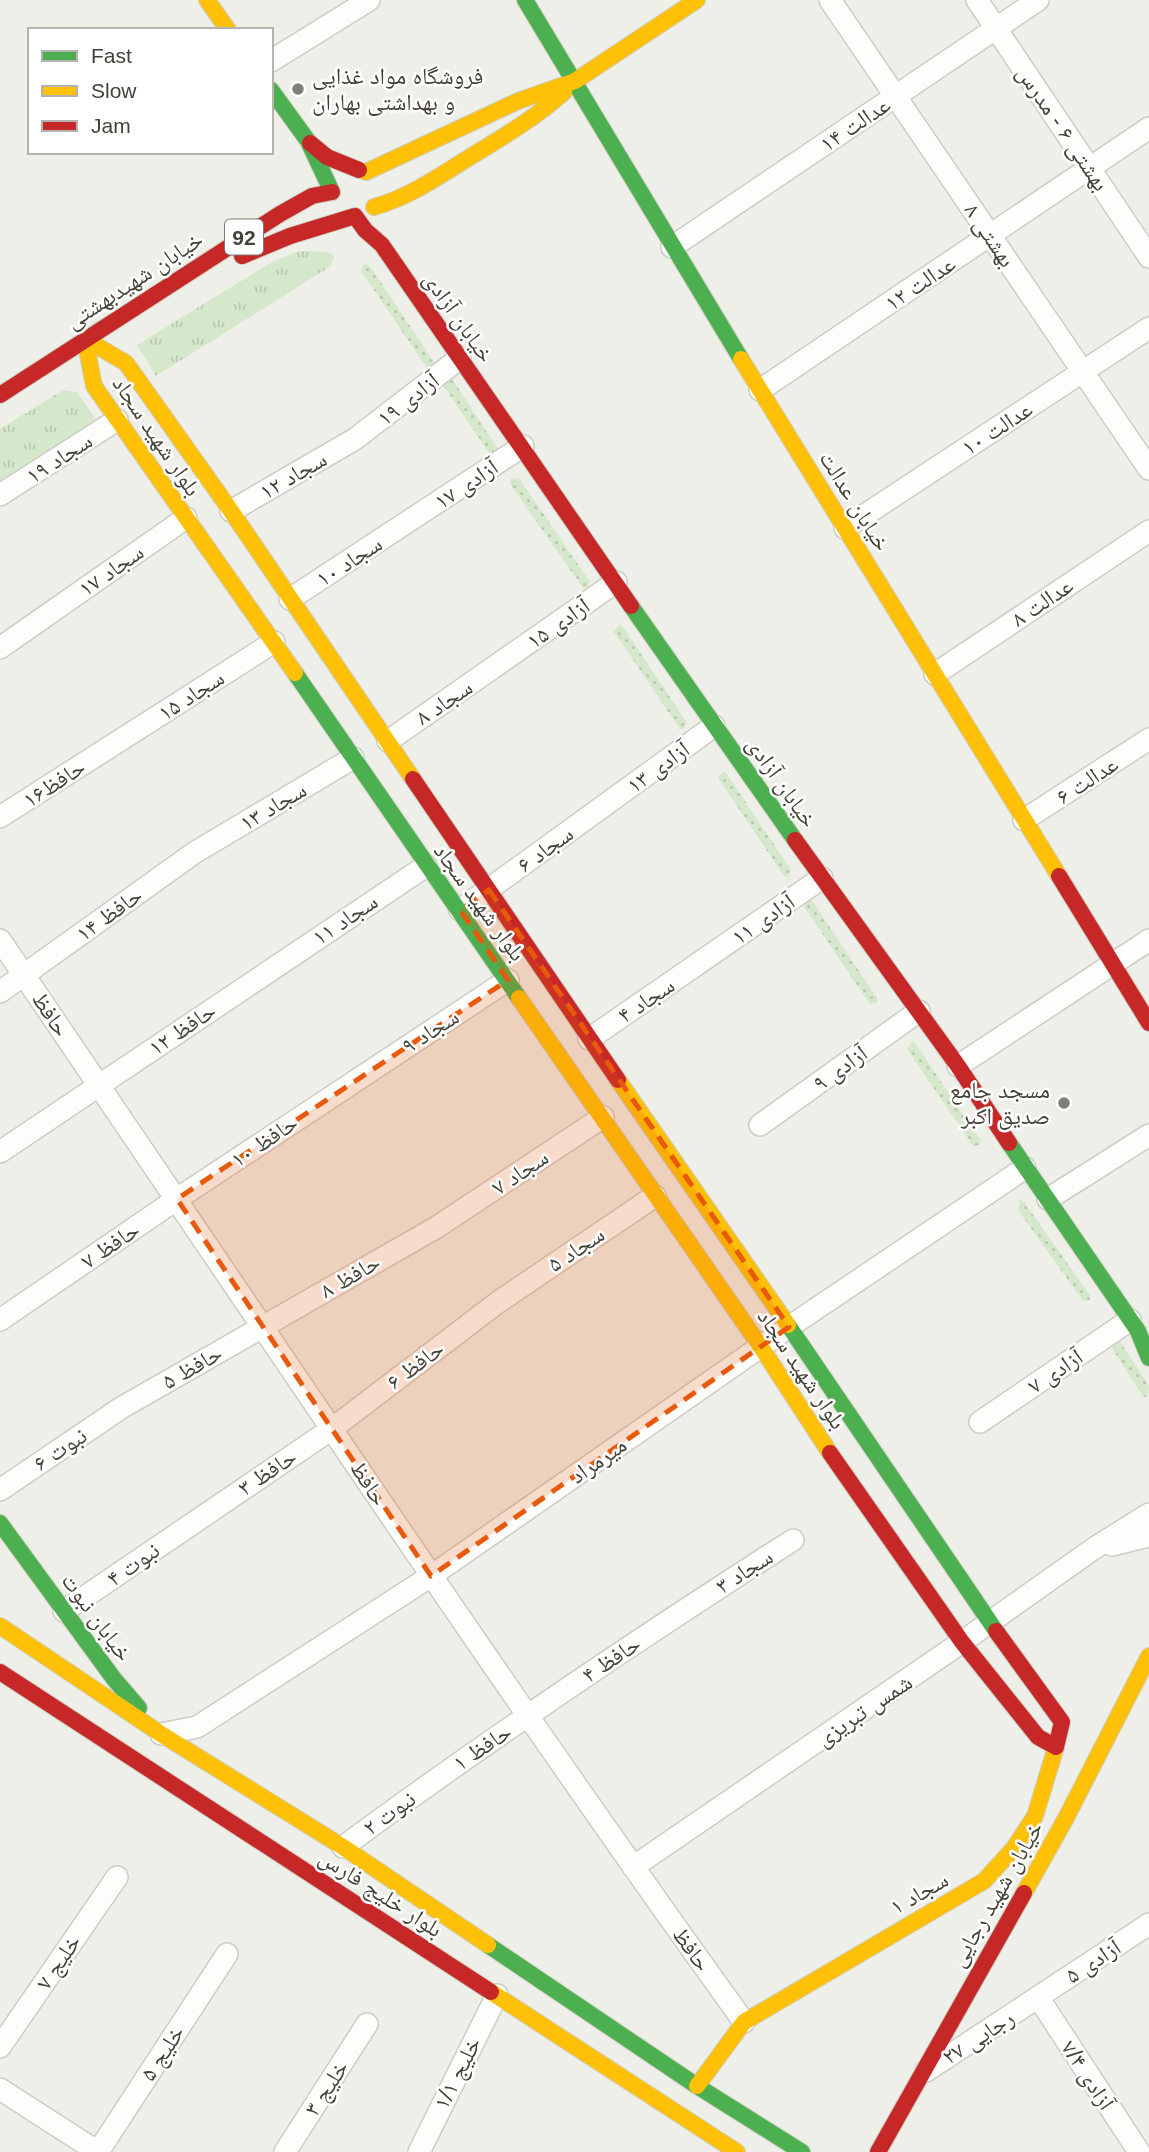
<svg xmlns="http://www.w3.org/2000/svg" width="1149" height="2152" font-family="Helvetica,'Noto Naskh Arabic',sans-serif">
<defs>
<pattern id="grass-tufts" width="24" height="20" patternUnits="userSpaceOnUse" patternTransform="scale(1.75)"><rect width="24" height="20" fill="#d6e8cb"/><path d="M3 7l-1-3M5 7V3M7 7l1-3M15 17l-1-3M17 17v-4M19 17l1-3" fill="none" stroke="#b9c8af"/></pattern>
<pattern id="garden-dots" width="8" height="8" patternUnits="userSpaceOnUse" patternTransform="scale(1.75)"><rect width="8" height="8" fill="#d6e8cb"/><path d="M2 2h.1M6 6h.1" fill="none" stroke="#b9c8af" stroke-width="1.8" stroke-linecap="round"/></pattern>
</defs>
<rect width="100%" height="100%" fill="#efefe9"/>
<!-- grass -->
<path fill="url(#grass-tufts)" d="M299,251l29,1 6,4 -3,10 -175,110 -19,-31 135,-83z
M63,390l14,2 21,31 -98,66v-60z"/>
<!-- garden -->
<path fill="url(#garden-dots)" d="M365,263l5,3 64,96 -1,5 -6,1 -66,-97z
M451,377l49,75 -9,4 -50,-74z
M519,478l71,104 -3,7 -4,-1 -73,-104 1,-5z
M619,624l4,3 64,96 -4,7 -3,-1 -66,-97z
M723,771l4,3 64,96 -3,7 -4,-1 -66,-98z
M809,899l4,3 64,96v5l-7,1 -66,-97z
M912,1041l4,3 64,96v5l-7,1 -66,-97z
M1020,1199l4,3 66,93v5l-7,1 -65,-91z
M1116,1340l5,3 28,43 -2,12 -5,-3 -30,-47z"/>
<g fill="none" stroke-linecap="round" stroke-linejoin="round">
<defs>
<path id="street" d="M830,0l319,469
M977,0l172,257
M271,61l98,-61
M672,247l366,-247
M760,390l389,-262
M0,495l117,-75
M231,511l124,-72 105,-81
M845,528l304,-200
M290,599l233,-153
M0,648l186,-130
M935,674l214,-143
M388,741l228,-159
M0,817l274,-175
M1024,820l125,-81
M460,910l254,-184
M0,940c247,362 488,727 744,1082
M0,992l194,-139 159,-95
M589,1039l233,-161
M958,1066l191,-126
M760,1125l159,-114
M0,1152l426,-286
M1048,1199l101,-64
M0,1320l177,-121 331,-219
M980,1422l150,-102
M0,1490l121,-82 316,-181 166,-110
M1112,1545l37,-9
M64,1611l269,-183 164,-125 158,-107
M161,1734l36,-7 234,-151 358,-249 236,-159
M343,1847c146,-108 297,-209 450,-307
M633,1867l329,-225 131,-93 56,-35
M1038,1997l101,155
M0,2047l117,-170
M926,2071l223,-147
M0,2089l98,63
M98,2152l129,-198
M285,2152l82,-128
M419,2152l78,-157"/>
<path id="fast" d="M525,0l216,359
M271,90l37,51 24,51
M631,606l164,234
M295,673l224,325
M1009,1143l129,188 11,27
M788,1325l208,306
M0,1523l114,156 25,29
M488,1945l209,141 105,66"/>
<path id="slow" d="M207,0l21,30
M366,172l152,-71 57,-20 122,-81
M374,207c36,-10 65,-31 96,-50 33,-20 65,-39 94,-65
M85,339l41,24 105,148 182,268
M85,339l9,47 201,287
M741,359l318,517
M519,998l242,349 69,106
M618,1080l170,245
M0,1626l161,108 182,113 145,98
M1024,1893l42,-75 83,-162
M491,1992l246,160
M697,2086l47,-64 240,-141 30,-33 21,-32 21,-69"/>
<path id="jam" d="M310,143l17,14 32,13
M355,216l10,14 17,15 249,361
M242,256l48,-20 65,-20
M0,395l280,-181 32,-18 20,-4
M413,779l205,301
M795,840l163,226 51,77
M1059,876l90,147
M830,1453l132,189 76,95 18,10 6,-25 -66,-91
M0,1672l491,320
M878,2152l146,-259"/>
</defs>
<!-- street casing -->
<use href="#street" stroke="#cdccc7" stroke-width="24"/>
<!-- fast casing -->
<use href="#fast" stroke="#cdcdc1" stroke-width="18"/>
<!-- slow casing -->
<use href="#slow" stroke="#cdcdc1" stroke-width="18"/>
<!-- jam casing -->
<use href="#jam" stroke="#cdcdc1" stroke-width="18"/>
<!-- street -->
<use href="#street" stroke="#fdfdfc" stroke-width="21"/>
<!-- fast -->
<use href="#fast" stroke="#4caf50" stroke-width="16"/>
<!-- slow -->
<use href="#slow" stroke="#ffc107" stroke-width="16"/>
<!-- jam -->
<use href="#jam" stroke="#c62828" stroke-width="16"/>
</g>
<!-- marked area -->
<path fill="#e8590c" fill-opacity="0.2" stroke="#e8590c" stroke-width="5" stroke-dasharray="14 9" stroke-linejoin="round" d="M489,890l300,437 -358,249 -254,-377 331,-219 -48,-70z"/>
<!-- markers -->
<g fill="#807e75" stroke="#fff" stroke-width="2.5">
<circle cx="298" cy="89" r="7"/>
<circle cx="1064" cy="1103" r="7"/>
</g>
<g text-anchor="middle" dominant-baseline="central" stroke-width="5" stroke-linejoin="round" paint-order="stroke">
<!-- shield labels -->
<rect fill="#fff" stroke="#7c7a72" stroke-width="2" x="225" y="219.5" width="38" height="35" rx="5"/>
<g font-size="21" font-weight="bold" fill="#444136">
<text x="244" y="237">92</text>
</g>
<!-- poi labels -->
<g font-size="23" fill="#444136" stroke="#fff" text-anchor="start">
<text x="312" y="76">فروشگاه مواد غذایی<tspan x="312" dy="26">و بهداشتی بهاران</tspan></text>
<text x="1050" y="1090" text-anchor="end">مسجد جامع<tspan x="1050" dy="26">صدیق اکبر</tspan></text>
</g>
<!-- street labels -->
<g font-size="23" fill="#444136" stroke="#fff">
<text transform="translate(855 124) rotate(-34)">عدالت ۱۴</text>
<text transform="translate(1063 128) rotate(56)">بهشتی ۶ - مدرس</text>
<text transform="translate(990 235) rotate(56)">بهشتی ۸</text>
<text transform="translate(134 280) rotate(-33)">خیابان شهیدبهشتی</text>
<text transform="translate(920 283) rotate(-34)">عدالت ۱۲</text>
<text transform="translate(459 317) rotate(55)">خیابان آزادی</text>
<text transform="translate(408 399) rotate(-38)">آزادی ۱۹</text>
<text transform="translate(997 428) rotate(-33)">عدالت ۱۰</text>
<text transform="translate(157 436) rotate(56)">بلوار شهید سجاد</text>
<text transform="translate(59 458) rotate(-33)">سجاد ۱۹</text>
<text transform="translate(293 475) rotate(-30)">سجاد ۱۲</text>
<text transform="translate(466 484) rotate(-34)">آزادی ۱۷</text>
<text transform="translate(855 501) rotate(58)">خیابان عدالت</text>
<text transform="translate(349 561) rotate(-33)">سجاد ۱۰</text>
<text transform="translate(111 570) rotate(-35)">سجاد ۱۷</text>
<text transform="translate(1042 602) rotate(-34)">عدالت ۸</text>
<text transform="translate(558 623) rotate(-35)">آزادی ۱۵</text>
<text transform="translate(191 695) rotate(-33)">سجاد ۱۵</text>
<text transform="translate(444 702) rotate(-34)">سجاد ۸</text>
<text transform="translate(658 767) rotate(-36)">آزادی ۱۳</text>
<text transform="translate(1087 780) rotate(-33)">عدالت ۶</text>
<text transform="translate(782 782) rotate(55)">خیابان آزادی</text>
<text transform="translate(54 783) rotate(-33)">حافظ۱۶</text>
<text transform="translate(273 806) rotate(-31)">سجاد ۱۳</text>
<text transform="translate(545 849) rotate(-36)">سجاد ۶</text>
<text transform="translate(480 902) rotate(54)">بلوار شهید سجاد</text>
<text transform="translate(109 914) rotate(-36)">حافظ ۱۴</text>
<text transform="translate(345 919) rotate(-34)">سجاد ۱۱</text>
<text transform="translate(763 919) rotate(-35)">آزادی ۱۱</text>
<text transform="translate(646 1000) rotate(-34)">سجاد ۴</text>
<text transform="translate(51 1014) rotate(56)">حافظ</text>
<text transform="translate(182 1029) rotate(-34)">حافظ ۱۲</text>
<text transform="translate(430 1031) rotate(-33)">سجاد ۹</text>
<text transform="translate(840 1068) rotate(-36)">آزادی ۹</text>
<text transform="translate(264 1141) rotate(-34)">حافظ ۱۰</text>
<text transform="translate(520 1172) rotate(-34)">سجاد ۷</text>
<text transform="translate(110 1245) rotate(-34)">حافظ ۷</text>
<text transform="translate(576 1249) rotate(-34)">سجاد ۵</text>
<text transform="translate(350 1276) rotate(-30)">حافظ ۸</text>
<text transform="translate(415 1365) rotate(-37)">حافظ ۶</text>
<text transform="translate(192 1367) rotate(-30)">حافظ ۵</text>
<text transform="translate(802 1369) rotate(56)">بلوار شهید سجاد</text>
<text transform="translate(1055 1371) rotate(-34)">آزادی ۷</text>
<text transform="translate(60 1449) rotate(-34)">نبوت ۶</text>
<text transform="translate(598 1460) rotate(-35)">میرمراد</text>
<text transform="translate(267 1472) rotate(-34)">حافظ ۳</text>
<text transform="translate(369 1483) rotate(57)">حافظ</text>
<text transform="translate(133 1564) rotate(-35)">نبوت ۴</text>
<text transform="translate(744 1571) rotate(-33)">سجاد ۳</text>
<text transform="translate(97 1617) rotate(54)">خیابان نبوت</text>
<text transform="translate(611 1659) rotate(-34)">حافظ ۴</text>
<text transform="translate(864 1710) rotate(-34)">شمس تبریزی</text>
<text transform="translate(482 1747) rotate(-34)">حافظ ۱</text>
<text transform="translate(389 1813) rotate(-36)">نبوت ۲</text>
<text transform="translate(381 1893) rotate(33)">بلوار خلیج فارس</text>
<text transform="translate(919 1893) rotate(-30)">سجاد ۱</text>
<text transform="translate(996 1894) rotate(-60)">خیابان شهید رجایی</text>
<text transform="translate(692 1949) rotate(54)">حافظ</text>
<text transform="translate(1093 1961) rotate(-33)">آزادی ۵</text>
<text transform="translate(58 1962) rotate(-56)">خلیج ۷</text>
<text transform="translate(978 2037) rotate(-33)">رجایی ۲۷</text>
<text transform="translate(162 2053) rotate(-57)">خلیج ۵</text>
<text transform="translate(457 2073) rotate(-63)">خلیج ۱/۱</text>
<text transform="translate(1088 2075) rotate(57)">آزادی ۷/۴</text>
<text transform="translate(326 2088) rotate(-57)">خلیج ۳</text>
</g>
</g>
<!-- legend -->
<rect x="28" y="28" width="245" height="126" fill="#ffffff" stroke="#b4b3af" stroke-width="2"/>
<rect x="42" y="51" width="35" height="10" fill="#4caf50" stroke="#b4b3af" stroke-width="2"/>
<text x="91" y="63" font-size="21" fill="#444136">Fast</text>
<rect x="42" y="86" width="35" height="10" fill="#ffc107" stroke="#b4b3af" stroke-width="2"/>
<text x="91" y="98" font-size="21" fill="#444136">Slow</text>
<rect x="42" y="121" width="35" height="10" fill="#c62828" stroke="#b4b3af" stroke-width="2"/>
<text x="91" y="133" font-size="21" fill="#444136">Jam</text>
</svg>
